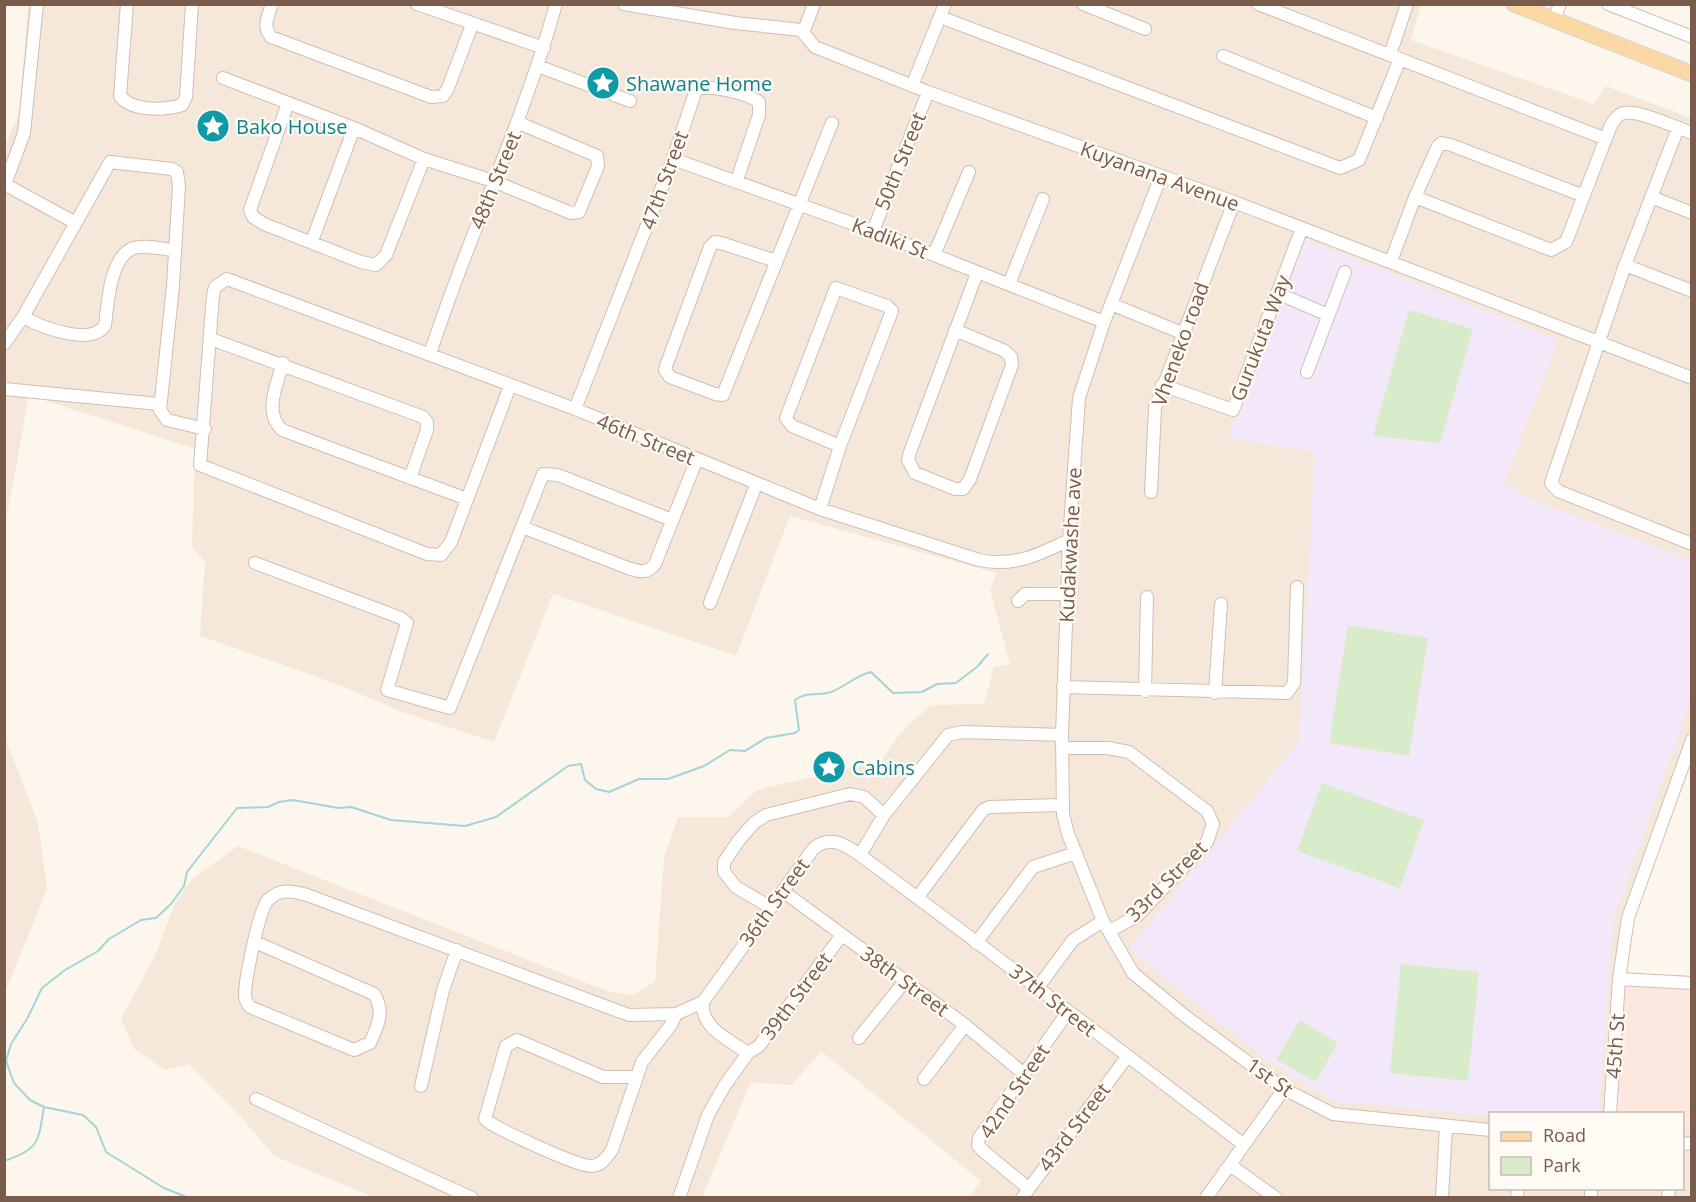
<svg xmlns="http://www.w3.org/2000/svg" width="1696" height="1202" font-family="'Open Sans',sans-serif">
<rect width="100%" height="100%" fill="#fdf6ec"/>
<!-- residential -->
<path fill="#f5e8da" d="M28,5h1393l-10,35 183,64 12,-18 85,32v628l-64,169 -18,198 -119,1v74h192l1,-55 8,-2v66h-722l12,-16 -160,-130 -29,34 -41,-3 -49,115h-329l-99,-41 -33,-39 -52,-53 -24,6 -31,-21 -13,-31 33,-60 21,-55 17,-24 46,-33 369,145 25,4 23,-13 9,-125 14,-40h50l29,-27 125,-29 18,-28 31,-28 53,-1 10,-37 16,-3 -20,-74 6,-17 -206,-57 -54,140 -183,-62 -59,148 -92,-30 -65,-28 -137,-48 5,-74 -13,-15 3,-98 -166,-54 -24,133 -1,-382 15,-32z
M5,738l33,84 9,67 -42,104z"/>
<!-- commercial -->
<path fill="#fde8e0" d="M1618,986l73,1v144l-8,2 -1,-19h-73z"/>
<!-- education -->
<path fill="#f3e8fa" d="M1306,239l252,101 -54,144 31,17 156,59v139l-78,221 -14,193 -109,3 -156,-15 -68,-41 -137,-111 170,-207 16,-290 -87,-14z"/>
<!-- green -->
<path fill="#d8ecc9" d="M1409,310l64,19 -33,114 -67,-7z
M1348,625l80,13 -19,118 -80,-13z
M1322,783l102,37 -24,68 -103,-37z
M1401,964l78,8 -11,109 -78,-8z
M1300,1020l38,23 -23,39 -39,-23z"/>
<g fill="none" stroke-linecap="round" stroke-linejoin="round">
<!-- stream -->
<path stroke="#a5d3da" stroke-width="2" d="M4,1161c36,-12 34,-19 40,-54
M189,1198l-25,-10 -58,-36 -10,-25 -13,-12 -39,-8 -14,-7 -16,-17 -8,-22 5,-17 16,-25 15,-31 23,-18 33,-19 11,-12 32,-19 15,-2 15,-14 13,-18 3,-14 50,-64 31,-1 11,-5 14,-2 45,8 13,-1 40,13 74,6 31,-9 72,-51 13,-2 4,16 11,9 13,3 30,-13h29l36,-13 26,-16 15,1 21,-13 29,-5 4,-3 -4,-30c12,-9 20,-4 32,-7 14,-2 26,-17 44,-21l22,21 29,-1 15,-8 19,-1 22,-17 10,-12"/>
<defs>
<path id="minor" d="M127,4l-7,92c12,16 45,14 62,9l4,-8 6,-93
M272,4c-4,12 -10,23 -1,33l160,60 12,-1 5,-8 24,-63
M417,4l127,44
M624,4l111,19 66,7 14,17 113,45 306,110 458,176
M1083,4l62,25
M1258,4l348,135
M1608,4l84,33
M940,17l400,151 19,-8 41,-101
M1554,20l6,-16
M801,30l4,-2 9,-24
M1390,55l17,-51
M1223,56l154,62
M538,66l92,35
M223,78l131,50 70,31 69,22 78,32 8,-1 19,-46 -1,-10 -78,-33
M912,86l33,-82
M288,103l-38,107 3,7 11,7 97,38 15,3 10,-10 38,-96
M1678,128l-53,137 -74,218 7,8 134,53
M673,159l200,72 231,91
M1161,176l-57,146 -25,76 -10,142 -7,195 1,79 5,20 35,87 30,52 52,43 99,73 49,25 157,16
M6,185l68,37
M4,187l20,-54 13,-129
M1415,197l136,53 15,-8 45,-117c3,-4 5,-9 10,-11 13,-7 56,14 71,19
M1651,197l41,16
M873,231l55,-139
M312,241l42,-113
M934,255l35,-83
M776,261l-55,-18 -6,-1 -5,5 -44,119 -1,4 5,7 45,17 8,1 109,-272
M1391,261l24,-64 23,-51 4,-3 9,2 133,51
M1625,265l67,26
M1009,284l34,-85
M1277,293l51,22
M1111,304l71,29
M23,317c18,10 69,30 82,8 3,-21 4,-64 26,-76 11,-5 31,0 43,1
M955,330l50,21 6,6 1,8 -42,114 -7,10h-8l-40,-16 -7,-13 2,-8 67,-179
M211,339l212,78 4,5v8l-17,48
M4,344l19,-27 87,-155 62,7 5,3 2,14 -6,100 -13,124 7,10 38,9
M430,354c38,-118 93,-230 126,-350
M283,363c-6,22 -20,49 -1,67l185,69
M1307,372l38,-100
M1162,385l71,25 69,-182
M510,386l-59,156 -10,13 -14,-1 -227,-89 13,-170 2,-8 12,-8 348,130 245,100 159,51c34,7 60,-5 90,-20
M4,389l155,15
M575,409l98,-250 23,-69c11,-7 53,4 63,12v13l-22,65
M1151,492l4,-84 79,-206
M820,509l20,-63 52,-135 -5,-5 -51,-18 -50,130 6,8 48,20
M522,527l106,41c12,4 19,6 27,-4l42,-105
M255,563l146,55 6,5 -20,67 63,18 93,-234 15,1 114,45
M1018,601l7,-7h42
M710,603l46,-118
M1063,687l224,6 7,-10 3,-96
M1145,691l2,-94
M1215,693l6,-89
M1062,748h46l21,4 78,59 6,13 -6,18 -69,73 -28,16
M860,855l24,-40 64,-80 15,-3 99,3
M784,892l181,133 58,48
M917,898l66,-88 6,-3 74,-2
M770,907l-34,-20 -12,-15v-10l15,-22 15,-17 12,-8 84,-21 14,3 20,18
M255,942l119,52c11,17 4,32 -4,49l-16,7 -104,-43c-3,-4 -5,-7 -5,-12 0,-15 14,-86 23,-95 12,-12 24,-9 39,-5l322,120 47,-1 27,-12 110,-153c17,-15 32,-4 47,6 129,96 257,192 384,290
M976,943l57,-76 43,-14
M1619,979l73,4
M1039,986l34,-46 30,-19
M703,1002c-3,26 27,38 45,51l11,-7 83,-111
M859,1038l46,-57
M635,1077h-32l-86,-37 -11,6 -21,73c9,9 92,47 106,47 10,0 15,-8 21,-16l30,-88 29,-37 5,-11
M924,1079l41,-54
M421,1086l22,-96 14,-40
M256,1099l216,99
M1610,1114l9,-135 9,-61 64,-178
M1682,1144l10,-1
M1230,1165l46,33
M1028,1188l-46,-38 -4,-5 1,-7 88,-125
M679,1198l29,-83 17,-30 23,-32
M1022,1198l105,-141
M1206,1198l78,-109
M1442,1198l4,-72
M1517,1198l1,-10
M1591,1198v-10
M1668,1198l1,-10"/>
<path id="major" d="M1514,4l178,70"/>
</defs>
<!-- minor casing -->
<use href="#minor" stroke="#d1beb0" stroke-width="14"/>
<!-- major casing -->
<use href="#major" stroke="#dad1cd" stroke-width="17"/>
<!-- minor -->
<use href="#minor" stroke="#fff" stroke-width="12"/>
<!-- major -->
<use href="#major" stroke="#fbd9a5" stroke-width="15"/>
</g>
<!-- icons -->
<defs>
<symbol id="sight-disc" viewBox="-11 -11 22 22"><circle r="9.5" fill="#0f9aa8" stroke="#fffaf3"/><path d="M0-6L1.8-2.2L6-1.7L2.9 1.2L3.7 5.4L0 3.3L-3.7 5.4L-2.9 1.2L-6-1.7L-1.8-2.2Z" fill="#fff"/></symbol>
</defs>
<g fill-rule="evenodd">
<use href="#sight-disc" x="584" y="64" width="38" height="38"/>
<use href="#sight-disc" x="194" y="107" width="38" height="38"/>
<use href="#sight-disc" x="810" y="748" width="38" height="38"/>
</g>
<g text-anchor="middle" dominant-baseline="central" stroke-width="4.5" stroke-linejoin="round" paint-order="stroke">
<!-- culture labels -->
<g font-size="20" fill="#0d838f" stroke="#fffaf3" text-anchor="start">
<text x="626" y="83">Shawane Home</text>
<text x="236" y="126">Bako House</text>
<text x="852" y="767">Cabins</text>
</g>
<!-- street labels -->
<g font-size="20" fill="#7a5c4d" stroke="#fffaf3">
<text transform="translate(900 161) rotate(-68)">50th Street</text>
<text transform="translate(1160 176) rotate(20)">Kuyanana Avenue</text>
<text transform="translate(495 180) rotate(-68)">48th Street</text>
<text transform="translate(664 180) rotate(-70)">47th Street</text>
<text transform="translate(890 238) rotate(21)">Kadiki St</text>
<text transform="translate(1260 338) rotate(-69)">Gurukuta Way</text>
<text transform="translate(1180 344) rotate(-70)">Vheneko road</text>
<text transform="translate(646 439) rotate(22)">46th Street</text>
<text transform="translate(1070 545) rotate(-87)">Kudakwashe ave</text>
<text transform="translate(1166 881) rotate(-45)">33rd Street</text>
<text transform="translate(774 902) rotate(-54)">36th Street</text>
<text transform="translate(905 981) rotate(36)">38th Street</text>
<text transform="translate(796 996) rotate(-53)">39th Street</text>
<text transform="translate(1053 1000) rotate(38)">37th Street</text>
<text transform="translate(1615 1046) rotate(-86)">45th St</text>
<text transform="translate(1270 1077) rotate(35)">1st St</text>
<text transform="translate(1014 1091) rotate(-56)">42nd Street</text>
<text transform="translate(1074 1127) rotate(-53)">43rd Street</text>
</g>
</g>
<!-- border -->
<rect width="1696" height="1202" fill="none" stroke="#7a5c4d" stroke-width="12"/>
<!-- legend -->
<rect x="1489" y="1112" width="195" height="78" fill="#fffaf3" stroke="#cabbb1" stroke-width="1.5"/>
<rect x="1501" y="1132" width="30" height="9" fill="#fbd9a5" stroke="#cabbb1" stroke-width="1.5"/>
<text x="1543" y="1142" font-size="18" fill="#7a5c4d">Road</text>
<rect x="1501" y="1157" width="30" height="18" fill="#d8ecc9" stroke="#cabbb1" stroke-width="1.5"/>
<text x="1543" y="1172" font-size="18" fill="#7a5c4d">Park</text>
</svg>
